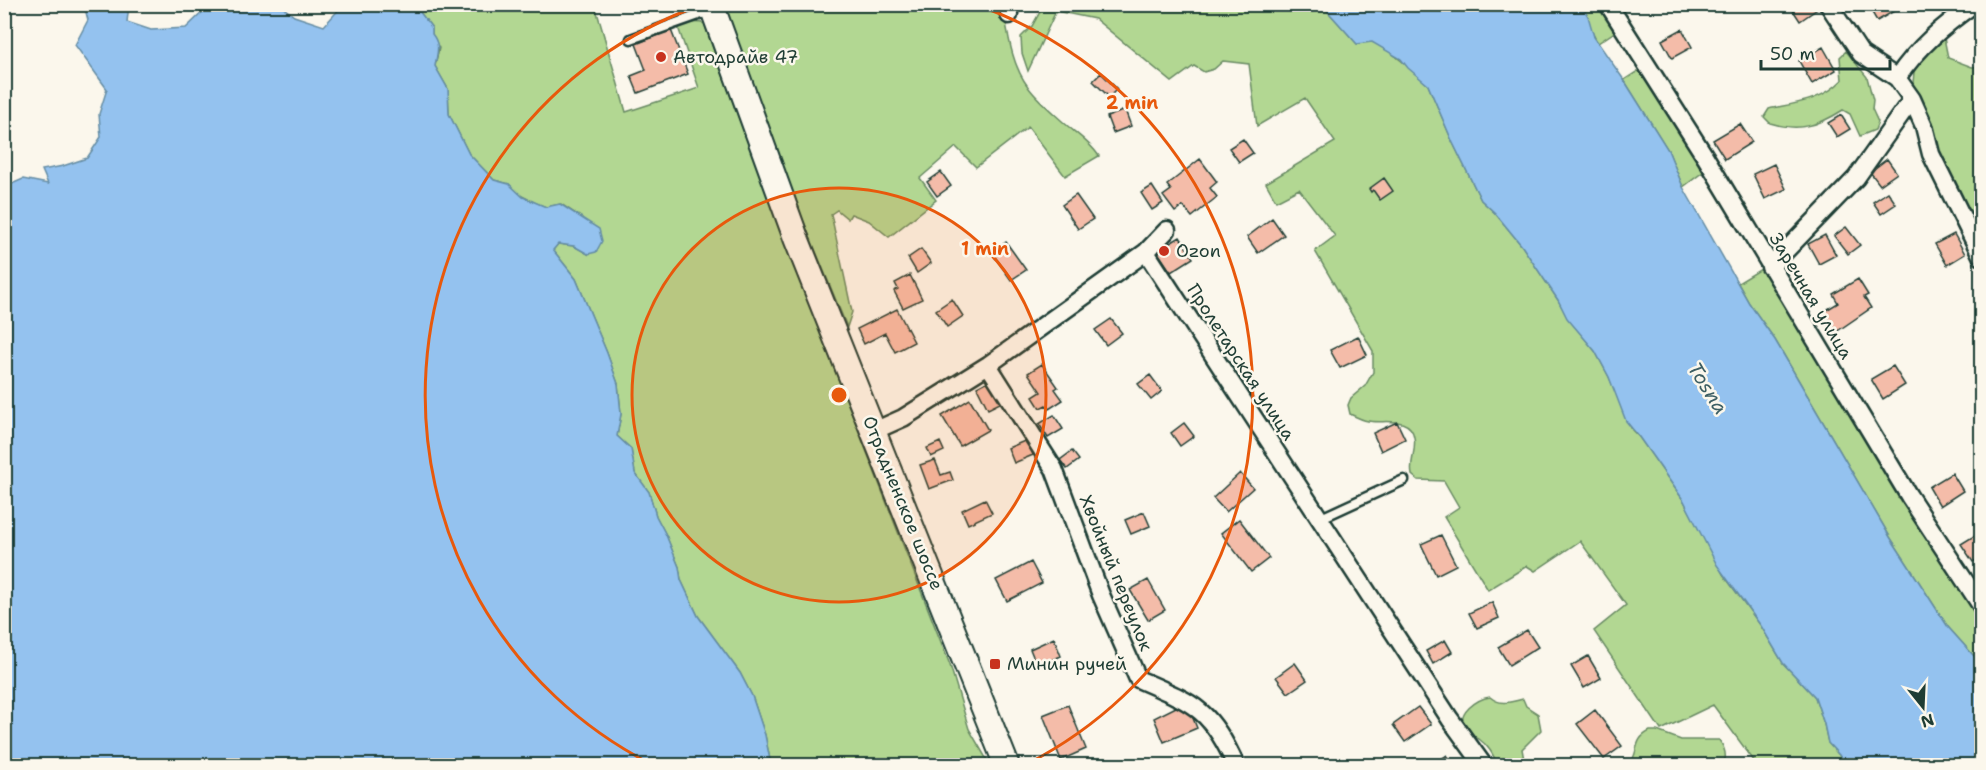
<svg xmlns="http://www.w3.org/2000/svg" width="1986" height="770" font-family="'Shantell Sans',sans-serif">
<rect width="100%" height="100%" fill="#fbf7ec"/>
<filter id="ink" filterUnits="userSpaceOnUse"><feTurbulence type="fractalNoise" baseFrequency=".0167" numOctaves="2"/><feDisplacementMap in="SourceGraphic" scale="12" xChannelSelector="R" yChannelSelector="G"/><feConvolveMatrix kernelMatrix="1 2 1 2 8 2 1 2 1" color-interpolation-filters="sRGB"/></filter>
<g filter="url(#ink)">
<!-- green -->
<path fill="#b2d792" stroke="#688a63" stroke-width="1.5" d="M417,5h178l31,107 73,-24 -21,-61 8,-5 18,1c78,216 163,429 246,642l19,64 21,36h-219l-6,-30 -13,-39 -12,-23 -42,-57 -17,-36 -2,-13 -13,-32 -10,-19 -7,-24 -14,-19 -4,-24 -14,-13 4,-22 -3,-30 -11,-31 -31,-74 -23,-29 5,-6 16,2 14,8 -6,-36 -21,-14 -15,3 -10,-4 -18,-9 -9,-10 -15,-4 -25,-26 -20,-40 -1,-25 -13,-23 4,-18 -7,-14v-6l-13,-17z
M720,5h283c5,28 8,60 26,83 9,12 22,23 33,33 13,12 28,21 37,35l-34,20 -37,-49 -52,40 -20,-20 -36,31 16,22 -47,37 -20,-16 -18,-7 -3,5 -11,-9 -6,4 21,98 -5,15 -102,-248z
M1037,5h285l35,39c4,-1 10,-3 14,-2 13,2 48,33 57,43l25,58 28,57 14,13 27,33 36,54 10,18 27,33 14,26 23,53 7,7 45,64 39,73 38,52 22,37 32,34 9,27 4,19 11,12 6,10h-88l-44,-60 -52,25 -67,-99 32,-26 -46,-64 -45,30 -8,-5 -39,24 -44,-73 15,-10 -15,-26 -26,-1 -6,-5c-3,-13 5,-25 2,-38 -4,-22 -30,-13 -46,-16 -6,-1 -12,-4 -18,-7l-2,-9 3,-7 14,-12 8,-14v-21l-58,-100 20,-15 -36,-47 -23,12 -10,-18 69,-41 -30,-44 -48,28 -8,-62 -26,-3 -9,8 -10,3 -10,-6 -22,16 -77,-63 -39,-8 -28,60 -6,-18 -1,-16 11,-11 9,-16z
M1581,5h21l17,24 -21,14c-8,-11 -10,-26 -17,-38z
M1943,33l5,25 24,9 9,-1v179l-45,-93 -8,-38 -11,-18 -4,-13 1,-11 11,-22z
M1846,51l21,26 6,23 -1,9 6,13 -3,8 -15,6 -10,-22 -7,-4c-25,16 -44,22 -73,13l-6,-6 5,-8c27,-6 53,-8 73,-29l-2,-23z
M1644,67l63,102 -24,18 -15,-37 -44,-70z
M1766,266l215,348v47l-8,-6 -25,-28 -58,-90 -115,-197 -26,-37 -11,-20z
M1490,697c11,9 20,5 33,2l3,7 12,8 3,16 -19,19 3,16h-27c-5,-10 -9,-19 -19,-26 -5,-3 -12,-5 -15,-10 -8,-16 13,-30 26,-32z
M1650,731h7l24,9h38c6,8 9,16 4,26l-94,-1c11,-13 3,-25 21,-34z"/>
<!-- water -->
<path fill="#94c2ef" stroke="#658da4" stroke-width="1.5" d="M84,5h45l-2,17 24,8 35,-2 24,-23h70l14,11 30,10 19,-21h74l2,6 13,17v6c9,11 5,19 3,32l13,23 1,25 20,40 25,26 15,4 14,13 23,10 14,-3 39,25 3,12 -6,11 -8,2 -14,-8 -16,-2 -5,6 23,29 31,74 11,31 3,30 -4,22 14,13 4,24 14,19 7,24 10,19 13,32 2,13 17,36 42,57 12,23 13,39 6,30h-766v-578l18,-8 25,5 -6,-14 21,-4 24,-8 14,-21 -2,-23 8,-25 -32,-44 13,-25z
M1322,5h259l7,11 6,21 30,43 44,70 15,37 66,116 26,37 115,197 58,90 25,28 8,6v104h-136l-6,-10 -11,-12 -4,-19 -9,-27 -32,-34 -22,-37 -44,-61 -33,-64 -45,-64 -13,-16 -17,-44 -14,-26 -28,-33 -9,-18 -36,-54 -27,-33 -14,-13 -28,-57 -25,-58 -20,-17 -7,-9 -29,-17 -15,2z"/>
<!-- building -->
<path fill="#f4bca9" stroke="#1f3d34" stroke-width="1.5" d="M1789,4h34v1l-23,16z
M1867,4h26l3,6 -19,11z
M1682,29l10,18 -20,11 -10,-18z
M671,30l17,44 -50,19 -7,-17 15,-6 -10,-26z
M1982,40v18l-3,1 -5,-16z
M1823,47l13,23 -24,14 -13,-23z
M1101,73l16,16 -8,8 -16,-16z
M1125,110l6,16 -18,7 -6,-16z
M1841,115l9,14 -13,8 -9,-14z
M1740,124l12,18 -27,17 -12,-19z
M1243,139l10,14 -14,9 -10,-14z
M1200,159l17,23 -7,6 7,9 -25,20 -9,-11 -8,6 -12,-16 8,-6 -4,-5z
M1887,159l10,14 -17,12 -10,-13z
M1774,164l12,25 -21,10 -12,-25z
M941,172l10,14 -14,10 -10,-14z
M1384,178l9,13 -13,9 -7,-10 -2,2 -2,-3z
M1152,186l11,17 -11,7 -11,-17z
M1888,192l8,12 -15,10 -8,-12z
M1076,195l17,24 -15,10 -16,-24z
M1272,218l12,17 -26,18 -11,-16z
M1846,227l14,18 -12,9 -14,-18z
M1954,234l11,20 -18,11 -12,-21z
M1825,235l11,20 -17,9 -11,-20z
M1180,237l13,21 -22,14 -14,-21z
M1006,242l20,28 -15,10 -19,-27z
M921,249l10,14 -14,10 -9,-15z
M910,275l12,24 -19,9 -9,-17 4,-2 -3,-6z
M1858,279l10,16 -4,2 7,11 -35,24 -13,-20 15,-9 -5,-9z
M952,299l11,17 -16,11 -11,-17z
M897,309l17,33 -19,10 -10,-19 -21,11 -7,-15z
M1111,319l11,14 -16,12 -11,-15z
M1358,336l9,19 -27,13 -10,-18z
M1042,364l16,23 -3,2 8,11 -14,9 -3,-4 -6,3 -7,-11 8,-5 -13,-19z
M1893,366l12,19 -22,14 -12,-20z
M1150,375l12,16 -11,9 -13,-16z
M992,379l12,22 -16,8 -11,-22z
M970,399l18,31 -28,16 -18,-30z
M1054,415l9,14 -15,9 -9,-14z
M1397,422l8,17 -24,12 -8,-18z
M1184,423l10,13 -14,10 -9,-13z
M1027,440l6,15 -19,8 -6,-15z
M940,442l4,9 -13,6 -4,-9z
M1072,451l7,9 -12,9 -7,-9z
M935,460l6,15 9,-3 3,8 -24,9 -9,-24z
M1240,473l13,15 -27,24 -13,-14z
M1952,473l11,18 -23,15 -11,-19z
M985,499l7,14 -24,11 -6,-14z
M1144,512l6,14 -19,8 -6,-14z
M1239,519l30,39 -18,14 -30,-39z
M1982,531v25l-9,6 -12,-18z
M1441,535l15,30 -20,10 -15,-31z
M1031,562l11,21 -35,18 -11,-21z
M1148,580l17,30 -17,10 -18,-30z
M1492,602l7,16 -22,10 -8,-15z
M1527,630l11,17 -29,18 -11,-18z
M1054,638l7,18 -24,10 -7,-17z
M1445,640l7,12 -19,12 -7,-13z
M1588,656l13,22 -17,10 -13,-22z
M1295,663l12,17 -19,13 -12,-16z
M1068,705l18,44 -25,11 -18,-45z
M1178,706h10l9,22 -33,14 -10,-24z
M1418,707l13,17 -26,18 -12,-17z
M1595,710l27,36 -18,13 -27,-35z
M1447,755l7,11h-23z"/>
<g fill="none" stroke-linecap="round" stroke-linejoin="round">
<defs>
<path id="service" d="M631,39l82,-29
M1319,519l85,-39"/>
<path id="minor" d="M1009,4v11
M1608,4l98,154 203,338 73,111
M1828,4l33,50 36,24 15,21 12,27 7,28 51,103
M1897,78c21,-31 46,-52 77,-74
M1146,252l304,467 34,47
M1770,267l86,-89 56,-79
M988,365l66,104 47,126 37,84c55,24 73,29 98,87
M874,431l29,-13 85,-53 158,-113 21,-22"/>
<path id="secondary" d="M711,4l85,234 211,528"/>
</defs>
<!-- service casing -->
<use href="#service" stroke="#1f3d34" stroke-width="13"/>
<!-- minor casing -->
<use href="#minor" stroke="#1f3d34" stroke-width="21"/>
<!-- secondary casing -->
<use href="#secondary" stroke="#1f3d34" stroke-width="28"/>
<!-- service -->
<use href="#service" stroke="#fbf7ec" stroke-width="8"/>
<!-- minor -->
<use href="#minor" stroke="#fbf7ec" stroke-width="16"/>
<!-- secondary -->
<use href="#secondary" stroke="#fbf7ec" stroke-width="24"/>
</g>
</g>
<!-- distance rings -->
<circle cx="839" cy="395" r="207" fill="#e8590c" fill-opacity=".12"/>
<g fill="none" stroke="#e8590c" stroke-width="3">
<circle cx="839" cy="395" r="207"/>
<path d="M651 764A414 414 0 0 1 701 5M977 5A414 414 0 0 1 1027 764"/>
</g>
<!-- markers -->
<g fill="#c8321e" stroke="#fbf7ec" stroke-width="2">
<circle cx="661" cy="57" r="6"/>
<circle cx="1164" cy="251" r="6"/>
<rect x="989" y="658" width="12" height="12" rx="3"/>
</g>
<g text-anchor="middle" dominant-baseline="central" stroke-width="5" stroke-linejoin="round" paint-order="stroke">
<!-- poi labels -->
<g font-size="18" fill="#1f3d34" stroke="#fbf7ec" text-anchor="start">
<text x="673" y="57">Автодрайв 47</text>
<text x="1176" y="251">Ozon</text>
<text x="1007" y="664">Минин ручей</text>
</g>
<!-- street labels -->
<g font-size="18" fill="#1f3d34" stroke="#fbf7ec">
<text transform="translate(1811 296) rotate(59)">Заречная улица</text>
<text transform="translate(1241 362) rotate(57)">Пролетарская улица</text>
<text transform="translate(903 503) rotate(68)">Отрадненское шоссе</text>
<text transform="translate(1116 573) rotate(68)">Хвойный переулок</text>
</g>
<!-- water labels -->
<g font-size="20" font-style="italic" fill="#3c5e63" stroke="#fbf7ec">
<text transform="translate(1708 388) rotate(58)">Tosna</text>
</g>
</g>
<circle cx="839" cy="395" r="9" fill="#e8590c" stroke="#fbf7ec" stroke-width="3"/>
<g font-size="18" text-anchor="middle" font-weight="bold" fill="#e8590c" stroke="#fbf7ec" stroke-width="5" stroke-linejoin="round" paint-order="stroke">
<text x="1132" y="109">2 min</text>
<text x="985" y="255">1 min</text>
</g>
<!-- margin -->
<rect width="1986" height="770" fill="none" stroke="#fbf7ec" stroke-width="24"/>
<rect x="12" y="12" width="1962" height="746" fill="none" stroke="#1f3d34" stroke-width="2" filter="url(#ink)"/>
<!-- north arrow -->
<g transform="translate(1923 707) rotate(162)" stroke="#fbf7ec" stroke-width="4.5" paint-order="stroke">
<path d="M0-4.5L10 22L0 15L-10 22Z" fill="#1f3d34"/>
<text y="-9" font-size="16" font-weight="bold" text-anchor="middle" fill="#1f3d34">N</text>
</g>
<!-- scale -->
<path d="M1761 60v9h129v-9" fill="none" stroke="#1f3d34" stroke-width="3"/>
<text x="1770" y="60" font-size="18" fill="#1f3d34" stroke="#fbf7ec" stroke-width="4.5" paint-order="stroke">50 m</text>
</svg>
